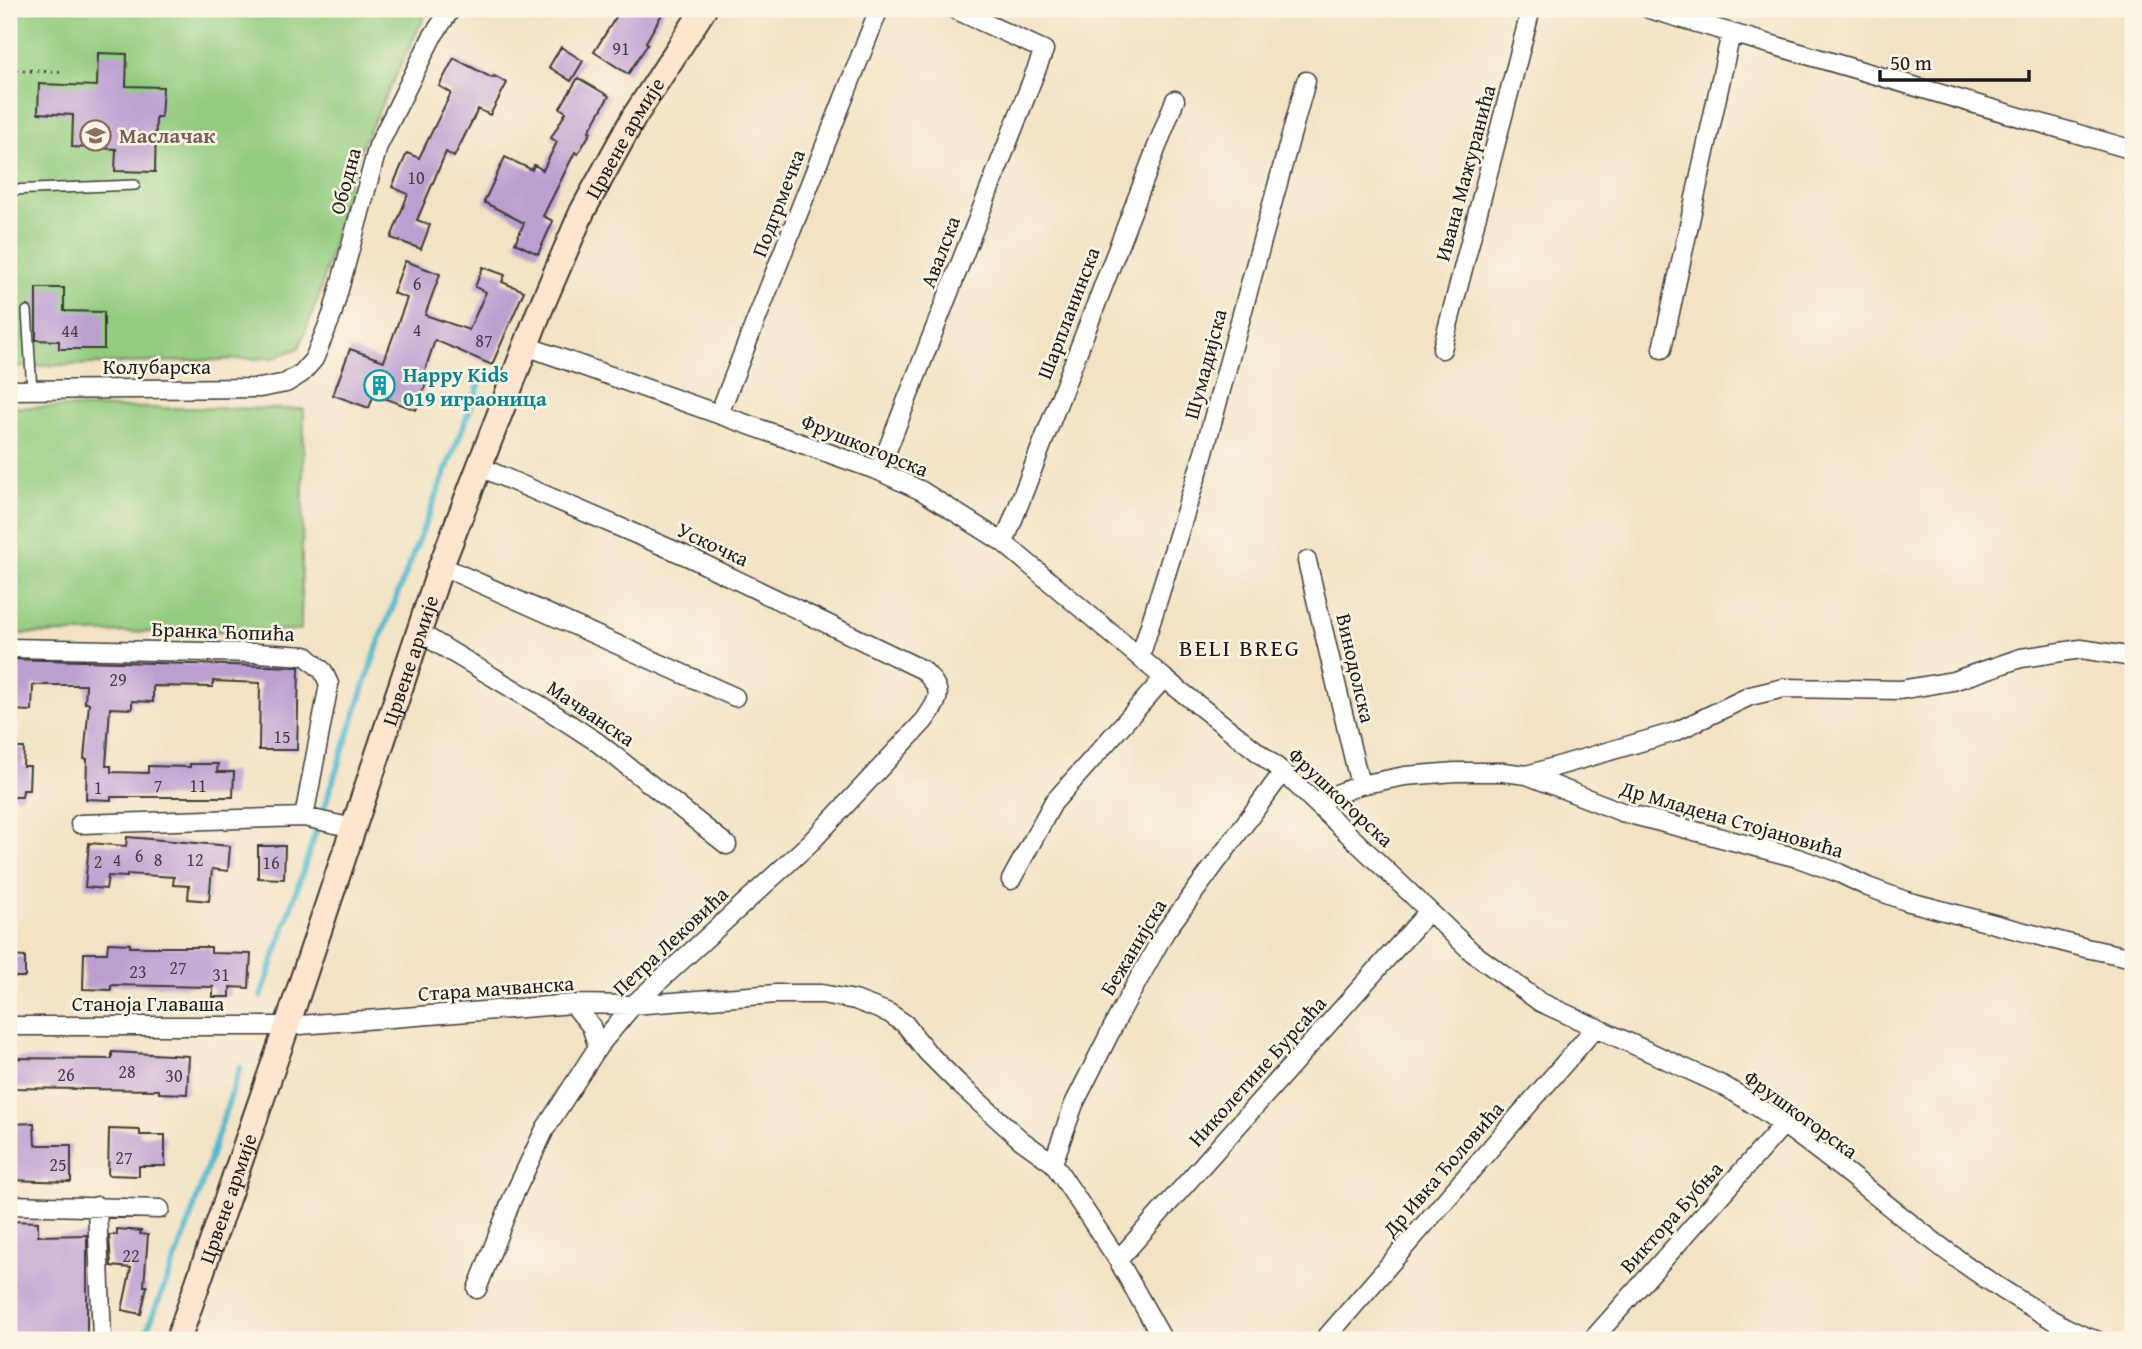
<svg xmlns="http://www.w3.org/2000/svg" width="2142" height="1349" font-family="'Gentium Book Plus',serif">
<rect width="100%" height="100%" fill="#fcf5e5"/>
<filter id="ink" filterUnits="userSpaceOnUse"><feTurbulence type="fractalNoise" baseFrequency=".0143" numOctaves="2"/><feDisplacementMap in="SourceGraphic" scale="14" xChannelSelector="R" yChannelSelector="G"/><feConvolveMatrix kernelMatrix="1 2 1 2 8 2 1 2 1" color-interpolation-filters="sRGB"/></filter>
<filter id="wash" filterUnits="userSpaceOnUse"><feTurbulence type="fractalNoise" baseFrequency=".00686" numOctaves="4" result="noise"/><feDisplacementMap in="SourceGraphic" scale="28" xChannelSelector="R" yChannelSelector="G"/><feGaussianBlur stdDeviation="1.57" result="paint"/><feColorMatrix in="noise" values="0 0 0 0 0 0 0 0 0 0 0 0 0 0 0 0 0 1.4 0 .05"/><feComposite in="paint" operator="in"/></filter>
<g filter="url(#wash)">
<rect width="100%" height="100%" fill="#f3e2c4"/>
<!-- green -->
<path fill="#93cc7f" stroke="#58744e" stroke-width="2" d="M9,9h419l-72,149 -38,141 -19,49 -26,10 -264,9z
M9,407l295,2 -3,221 -292,4z"/>
<g fill="none" stroke-linecap="round" stroke-linejoin="round">
<!-- stream -->
<path stroke="#4fb8cd" stroke-width="6" d="M261,997l118,-355 100,-256
M143,1340l43,-108 54,-165"/>
</g>
<g id="blocks">
<!-- building -->
<path fill="#bc9fd1" d="M621,9h44l-19,33 2,2 -20,30 -34,-22z
M561,47l22,14 -12,20 -22,-14z
M98,53l29,1 -1,32 37,1 -2,30h-5l-1,55 -40,-1 1,-22 -44,-2 1,-32 -35,-2 1,-29 58,2z
M454,58l38,20 2,-2 13,7 -17,32 -12,-6 -24,48 -8,-5 -29,68 13,5 -9,24 -30,-11 17,-44 -16,-7 15,-34 12,5 32,-65 -12,-7z
M578,78l31,18 -20,35 2,1 -13,22 -3,-2 -32,64 10,5 -15,33 -23,-11 9,-20 -40,-21 21,-45 27,13 2,-5 9,5 14,-28 -6,-4 15,-26 -6,-4z
M405,261l35,13 -15,41 44,15 17,-38 -11,-5 8,-20 22,8 -3,7 22,9 -32,74 -57,-25 -12,36 5,2 -12,32 -42,-16 -5,14 -36,-13 17,-46 34,12 23,-63 -14,-5z
M36,288h28v23l40,1v37h-45v-8l-23,-1z
M9,659l290,8 -2,83h-38l1,-67 -47,-2v6l-60,-1v16l-21,-1v8l-22,-1 -4,58h5v6l37,1v-7l42,1v-3h28l-1,8h17l-1,25h-122v3l-25,-1 1,-40h-3l5,-56h-4l1,-18h-53l-1,26 -23,-1z
M9,748h15l-1,18h7l-1,24h-6l-1,7h-13z
M127,837l103,9 -2,25 -16,-2 -3,32 -21,-2 1,-13 -16,-1 1,-8 -47,-3v3l-19,-1 -2,13 -21,-2 4,-44 37,3z
M258,846h27l-1,33 -26,-1z
M108,943l22,1v3h81v6l40,1 -2,34 -19,-1v10h-17v-10l-102,-2v5l-28,-1 1,-36h23z
M9,956l16,1v20h-16z
M112,1052l77,4 -2,38 -28,-1v-3l-150,-2v-30l103,1z
M34,1123l1,22h36v37l-62,-2v-28h3v-28z
M109,1129l31,1v5h25v31h-26v10l-31,-1z
M9,1221l29,1v14l49,-1v105h-78z
M117,1229l24,2 -1,3 8,1 -4,51h3l-6,28 -19,-4 9,-42 -20,-2 -2,-31h8z"/>
</g>
</g>
<g filter="url(#ink)">
<use href="#blocks" fill-opacity="0" stroke="#3c3a35" stroke-width="2"/>
<g fill="none" stroke-linecap="round" stroke-linejoin="round">
<defs>
<path id="service" d="M9,190l126,-5
M27,311l5,79"/>
<path id="minor" d="M1649,9l484,141
M526,346l353,125 43,20 82,52 160,135 119,94 189,180 68,50 184,84c106,62 191,152 297,215 24,14 48,31 75,39
M1442,349l89,-340
M1662,349l69,-316
M9,390l251,-2 26,-5 16,-10 12,-14 18,-44 46,-169 54,-109 19,-28
M719,414l160,-405
M879,471l165,-421 -90,-41
M1004,543l171,-443
M1307,561l53,224
M441,566l294,131
M420,633l128,77 49,32 130,103
M9,648l248,5 49,3 17,15 6,13 -25,133
M1140,657l62,-198 104,-378
M1527,775l148,-43 75,-36 34,-8 116,2 53,-9 68,-23 60,-9 52,8
M1316,802l44,-17 45,-9 51,-4h47l24,3 95,37 176,46 41,15 29,14 38,14 180,47 47,10
M80,824l224,-7 49,11
M1011,880l42,-77 111,-125
M573,1004l18,22 7,21
M9,1026h278l286,-22 60,1 143,-11h46l33,6 34,13 16,11 22,28 31,31 63,57 32,23 65,97 45,80
M1053,1163l21,-59 48,-95 43,-77 118,-160
M9,1205l151,4
M97,1206l5,134
M1118,1260l311,-349
M477,1289l35,-90 33,-70 53,-82 35,-42 178,-163 113,-121c17,-24 20,-29 -1,-51l-234,-113 -209,-90
M1324,1340l272,-313
M1592,1340l191,-215"/>
<g id="secondary">
<path id="s1" d="M178,1340l109,-314 154,-460 98,-254 43,-100 52,-95 70,-108"/>
</g>
</defs>
<!-- service casing -->
<use href="#service" stroke="#3c3a35" stroke-width="12"/>
<!-- minor casing -->
<use href="#minor" stroke="#3c3a35" stroke-width="21"/>
<!-- secondary casing -->
<use href="#secondary" stroke="#3c3a35" stroke-width="28"/>
<!-- path -->
<path stroke="#3c3a35" stroke-width="3.5" stroke-dasharray="2 5" stroke-linecap="butt" d="M9,70l54,2"/>
<!-- service -->
<use href="#service" stroke="#fff" stroke-width="9"/>
<!-- minor -->
<use href="#minor" stroke="#fff" stroke-width="18"/>
<!-- secondary -->
<use href="#secondary" stroke="#fde5d0" stroke-width="24"/>
</g>
</g>
<!-- icons -->
<defs>
<symbol id="school-ring" viewBox="-11 -11 22 22"><circle r="9.5" fill="#fcf5e5" stroke="#8d6e63" stroke-width="1.5"/><path d="M0-5L7-2L0 1L-7-2ZM-4 1L0 2.5L4 1V4Q0 6-4 4Z" fill="#8d6e63"/></symbol>
<symbol id="building-ring" viewBox="-11 -11 22 22"><circle r="9.5" fill="#fcf5e5" stroke="#0f9aa8" stroke-width="1.5"/><path d="M-4-6H4V6H1V3H-1V6H-4ZM-2.5-4.3h1.7v1.8h-1.7ZM.8-4.3h1.7v1.8H.8ZM-2.5-1h1.7V.8h-1.7ZM.8-1h1.7V.8H.8Z" fill="#0f9aa8"/></symbol>
</defs>
<g fill-rule="evenodd">
<use href="#school-ring" x="78" y="118" width="35" height="35"/>
<use href="#building-ring" x="362" y="368" width="35" height="35"/>
</g>
<g text-anchor="middle" dominant-baseline="central" stroke-width="5" stroke-linejoin="round" paint-order="stroke">
<!-- number labels -->
<g font-size="18" fill="#443d49">
<text x="621" y="48">91</text>
<text x="416" y="177">10</text>
<text x="417" y="283">6</text>
<text x="417" y="329">4</text>
<text x="70" y="330">44</text>
<text x="484" y="340">87</text>
<text x="118" y="679">29</text>
<text x="282" y="736">15</text>
<text x="158" y="785">7</text>
<text x="198" y="785">11</text>
<text x="98" y="787">1</text>
<text x="139" y="855">6</text>
<text x="117" y="859">4</text>
<text x="158" y="859">8</text>
<text x="195" y="859">12</text>
<text x="98" y="861">2</text>
<text x="271" y="862">16</text>
<text x="178" y="967">27</text>
<text x="138" y="971">23</text>
<text x="221" y="974">31</text>
<text x="127" y="1071">28</text>
<text x="66" y="1074">26</text>
<text x="174" y="1075">30</text>
<text x="124" y="1157">27</text>
<text x="58" y="1164">25</text>
<text x="131" y="1255">22</text>
</g>
<!-- education labels -->
<g font-size="21" font-weight="bold" fill="#785e54" stroke="#fcf5e5" text-anchor="start">
<text x="119" y="135">Маслачак</text>
</g>
<!-- street labels -->
<g font-size="21" fill="#1c1c1c" stroke="#fcf5e5">
<text stroke="none"><textPath href="#s1" startOffset="1284">Црвене армије</textPath></text>
<text transform="translate(1465 173) rotate(-75)">Ивана Мажуранића</text>
<text transform="translate(345 181) rotate(-75)">Ободна</text>
<text transform="translate(778 203) rotate(-69)">Подгрмечка</text>
<text transform="translate(940 252) rotate(-69)">Авалска</text>
<text transform="translate(1068 313) rotate(-69)">Шарпланинска</text>
<text transform="translate(1205 364) rotate(-75)">Шумадијска</text>
<text x="157" y="366">Колубарска</text>
<text transform="translate(865 445) rotate(22)">Фрушкогорска</text>
<text transform="translate(713 544) rotate(25)">Ускочка</text>
<text transform="translate(223 631) rotate(2)">Бранка Ћопића</text>
<text stroke="none"><textPath href="#s1" startOffset="718">Црвене армије</textPath></text>
<text transform="translate(1356 668) rotate(77)">Винодолска</text>
<text transform="translate(591 713) rotate(34)">Мачванска</text>
<text transform="translate(1341 797) rotate(43)">Фрушкогорска</text>
<text transform="translate(1732 819) rotate(16)">Др Младена Стојановића</text>
<text transform="translate(670 941) rotate(-43)">Петра Лековића</text>
<text transform="translate(1133 947) rotate(-59)">Бежанијска</text>
<text transform="translate(496 988) rotate(-4)">Стара мачванска</text>
<text x="148" y="1003">Станоја Главаша</text>
<text transform="translate(1257 1071) rotate(-48)">Николетине Бурсаћа</text>
<text transform="translate(1801 1114) rotate(36)">Фрушкогорска</text>
<text transform="translate(1443 1169) rotate(-49)">Др Ивка Ђоловића</text>
<text stroke="none"><textPath href="#s1" startOffset="150">Црвене армије</textPath></text>
<text transform="translate(1671 1217) rotate(-48)">Виктора Бубња</text>
</g>
<!-- culture labels -->
<g font-size="21" font-weight="bold" fill="#0d838f" stroke="#fcf5e5" text-anchor="start">
<text x="403" y="374">Happy Kids<tspan x="403" dy="24">019 играоница</tspan></text>
</g>
<!-- quarter labels -->
<g font-size="24" letter-spacing="2" fill="#1c1c1c" stroke="#fcf5e5">
<text x="1240" y="647">BELI BREG</text>
</g>
</g>
<!-- margin -->
<rect width="2142" height="1349" fill="none" stroke="#fcf5e5" stroke-width="35"/>
<!-- scale -->
<path d="M1880 70v10h149v-10" fill="none" stroke="#1c1c1c" stroke-width="3.5"/>
<text x="1890" y="70" font-size="21" fill="#1c1c1c" stroke="#fcf5e5" stroke-width="5" paint-order="stroke">50 m</text>
</svg>
